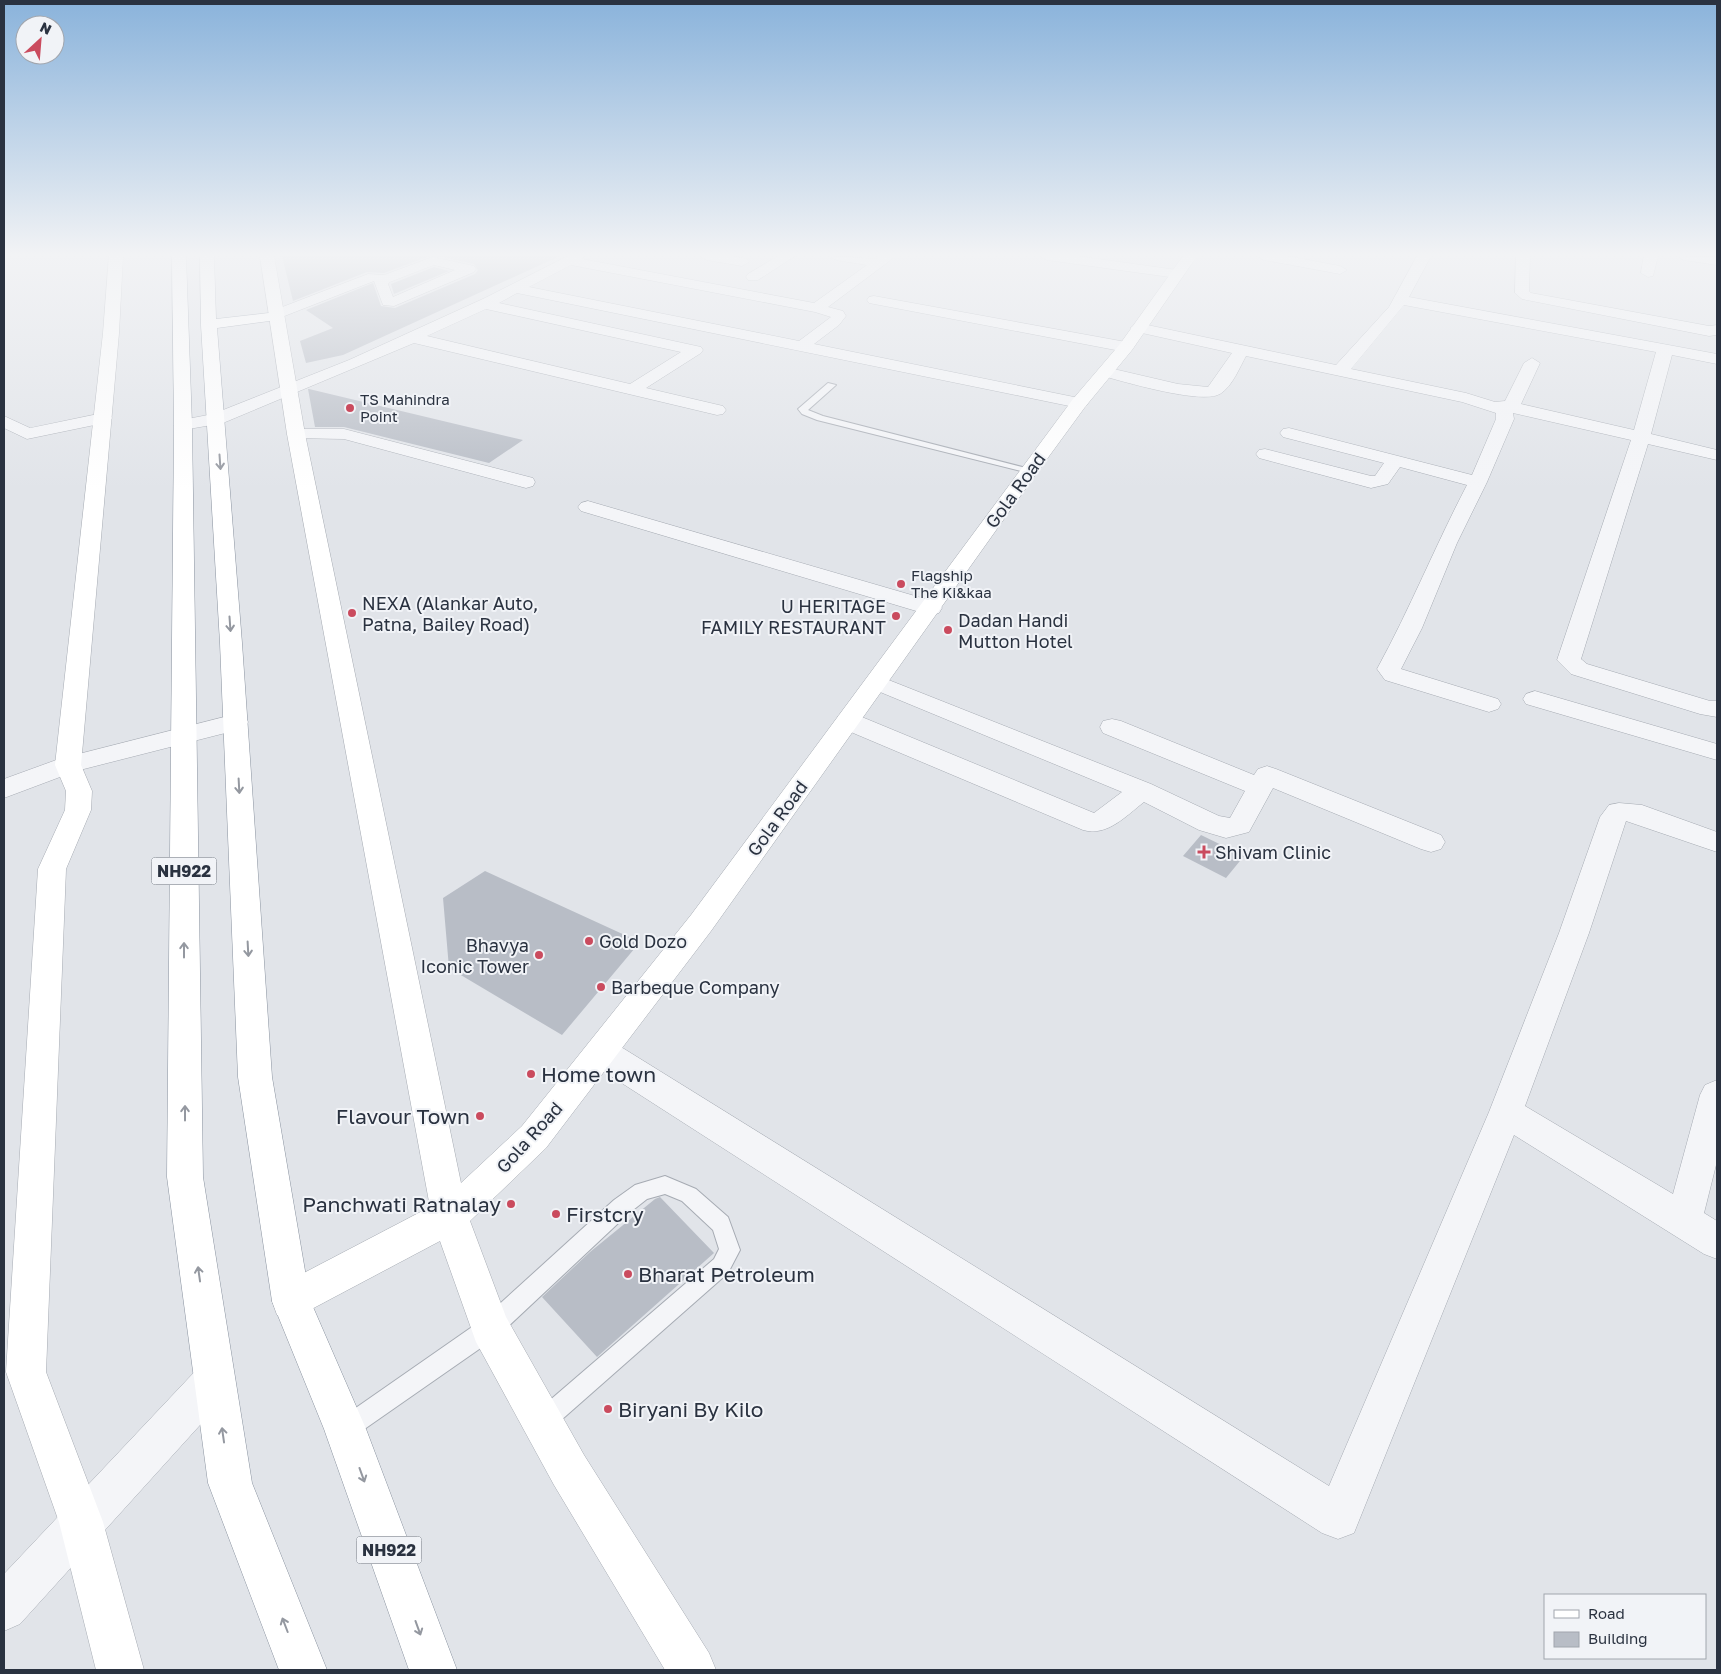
<svg xmlns="http://www.w3.org/2000/svg" width="1721" height="1674" font-family="'Golos Text',sans-serif">
<rect width="100%" height="100%" fill="#e1e4e9"/>
<!-- building -->
<path fill="#b8bdc6" d="M282,256h148l-46,17 -17,-1 -74,29z
M438,256h122l-217,99 -37,8 -6,-22 33,-13 -27,-18 67,-27 8,23 14,2 80,-34 3,-4 -4,-6z
M434,267l15,4 -55,23 -3,-10z
M308,389h1l214,51 -34,23 -145,-36h-29z
M1201,835l43,21 -18,22 -43,-22z
M485,871l155,71 -78,93 -113,-67 -6,-70z
M660,1197l54,56 -117,104 -55,-60 48,-45 65,-53z"/>
<g fill="none" stroke-linecap="round" stroke-linejoin="round">
<defs>
<path id="lane" d="M828,383l8,2 -28,25 15,6 211,54 -5,3 -212,-53 -15,-6 -4,-5z
M665,1176l31,13 32,28 12,33 -12,23 -177,156 -8,3 -8,-3 -3,-8 3,-8 179,-154 5,-10 -6,-19 -31,-29 -17,-7 -18,5 -19,15 -130,122 -145,101 -8,3 -8,-3 -3,-8 3,-8 145,-101 132,-120 21,-15z"/>
<path id="street" d="M568,256h17l-3,3 232,44 53,-38 -31,-5 -7,-4 48,3 3,-3h16l-68,51 15,4 3,5 -7,9 -25,19 265,54 6,1 3,4 -3,4 -6,1 -562,-115 -18,10 202,44 2,3 -2,3 -55,35 77,18 3,4 -3,4 -6,1 -303,-72 -191,80 -40,7 -6,-1 -3,-4 3,-4 36,-7 136,-54 136,-62zM571,265l244,47 16,5 -32,24 -270,-54zM486,309l195,43 -51,32 -203,-48z
M700,256h31l16,3 2,3 -7,4 -35,-6z
M778,256h17l-37,24h-10l-2,-3 2,-3z
M1040,256h37l100,14 7,4 -7,4 -130,-18z
M1257,256h30l53,10 7,4 -7,4 -76,-14z
M1417,256h14l-22,41 308,57v10l-45,-9 -21,79 66,16v10l-69,-16 -67,215 6,5 123,37h7v16l-17,-3 -129,-40 -14,-14 74,-220 -118,-27 1,6 -27,63 -30,61 -35,85 -21,41 97,30 3,5 -3,5 -9,3 -104,-32 -8,-11c33,-60 58,-123 90,-184l-67,-18 -12,17 -17,4 -112,-30 -3,-4 3,-4 6,-1 106,27h4l9,-13 -101,-26 -3,-4 3,-4 6,-1 183,47 24,-56v-6l-34,-11 -216,-46c-6,11 -14,31 -26,38 -19,11 -98,-13 -121,-19l-2,-3 8,-5 73,17 30,3 24,-34 -99,-22 -3,-3 8,-5 198,42 53,-58zM1404,305l252,47 -22,78 -113,-26 19,-41 -8,-5 -8,5 -19,38 -10,1 -29,-9 -115,-24z
M1516,256h14l-1,35 2,2 178,33 8,-1v10l-8,1 -187,-37 -7,-6z
M1644,256h14l-5,20 -5,1 -7,-4z
M1677,256l40,1v8l-33,-5z
M433,257l41,9 2,3 -2,3 -80,34 -11,-1 -9,-24 -92,36 -5,1 -7,-4 2,-3 96,-37 16,1zM434,265l21,5 -62,27 -5,-13 2,-2z
M874,296l252,46 8,5 -8,5 -257,-49 -2,-3 2,-3z
M103,413l6,1 3,4 -3,4 -82,17 -23,-11v-12l26,12z
M296,429h48l189,49 2,4 -2,4 -7,2 -182,-49 -54,-1 -3,-4 3,-4z
M588,501l351,102 3,5 -3,5 -8,2 -8,-2 -342,-102 -3,-4 3,-4z
M876,675l275,109 68,32 11,2 15,-27 -142,-58 -3,-6 3,-6 9,-2 9,2 133,54 4,-6 9,-3 9,3 165,66 4,7 -4,7 -10,3 -10,-3 -148,-61 -24,44 -23,6 -27,-8 -55,-28c-18,14 -37,35 -61,28l-244,-103 -3,-6 3,-6 9,-2 9,2 237,98 28,-21 -254,-105 -4,-5 4,-5z
M1535,691l182,53v16l-191,-56 -3,-5 3,-5z
M236,714l9,2 3,6 -3,6 -169,43 -72,27v-19l55,-20z
M1619,803l23,2 75,27v20l-91,-31 -37,112 -64,173 148,88 27,-99 5,-10 12,-5v81l-13,52 13,8v38l-13,-5 -190,-119 -160,398 -16,6 -16,-6 -733,-471 -4,-10 4,-10 12,-4 12,4 716,444 160,-374 70,-179 41,-116 9,-12z
M215,1359l14,6 6,14 -6,14 -209,231 -16,7v-57l197,-209z"/>
<path id="secondary" d="M109,256h14l-4,77 -38,432 11,26 -1,19 -25,59 -20,503 57,150 41,148h-48l-37,-148 -53,-150 32,-503 27,-59 1,-19 -11,-26 48,-432z
M260,256h14l31,178 156,749 61,-57 169,-211 382,-516 47,-55 63,-88h14l-65,94 -47,57 -49,67 -325,457 -165,217 -76,73 36,96 78,138 125,198 7,17h-51l-111,-185 -78,-143 -36,-101 -149,79 -14,-5 -5,-14 5,-14 153,-80 -143,-773z"/>
<path id="highway" d="M172,256h14l6,169 11,752 49,306 75,187h-48l-71,-187 -41,-306 7,-752z
M200,256h14l2,63 61,-7 7,4 -7,4 -60,8 25,315 30,434 38,223 56,129 91,241h-48l-85,-241 -52,-128 -34,-224 -18,-434 -19,-318z"/>
</defs>
<!-- lane casing -->
<use href="#lane" stroke="#a6abb3" stroke-width="2"/>
<!-- street casing -->
<use href="#street" stroke="#a6abb3" stroke-width="1"/>
<!-- secondary casing -->
<use href="#secondary" stroke="#a6abb3" stroke-width="1"/>
<!-- highway casing -->
<use href="#highway" stroke="#89929f" stroke-width="1"/>
<!-- lane -->
<use href="#lane" fill="#f4f5f8" fill-rule="evenodd"/>
<!-- street -->
<use href="#street" fill="#f4f5f8" fill-rule="evenodd"/>
<!-- secondary -->
<use href="#secondary" fill="#fff" fill-rule="evenodd"/>
<!-- highway -->
<use href="#highway" fill="#fff" fill-rule="evenodd"/>
</g>
<!-- one-way arrows -->
<defs><path id="oneway-shaft" d="M-6 0H5M1.5-3L5.5 0L1.5 3" fill="none" stroke-width="1.6" stroke-linecap="round" stroke-linejoin="round" transform="scale(1.25)"/></defs>
<g stroke="#9498a0">
<use href="#oneway-shaft" transform="translate(220 462) rotate(86)"/>
<use href="#oneway-shaft" transform="translate(230 624) rotate(86)"/>
<use href="#oneway-shaft" transform="translate(239 786) rotate(87)"/>
<use href="#oneway-shaft" transform="translate(248 949) rotate(87)"/>
<use href="#oneway-shaft" transform="translate(184 950) rotate(-90)"/>
<use href="#oneway-shaft" transform="translate(185 1113) rotate(-90)"/>
<use href="#oneway-shaft" transform="translate(199 1274) rotate(-98)"/>
<use href="#oneway-shaft" transform="translate(223 1435) rotate(-98)"/>
<use href="#oneway-shaft" transform="translate(362 1475) rotate(70)"/>
<use href="#oneway-shaft" transform="translate(285 1625) rotate(-111)"/>
<use href="#oneway-shaft" transform="translate(418 1628) rotate(70)"/>
</g>
<!-- sky -->
<linearGradient id="sky" x2="0" y2="1"><stop stop-color="#8ab3db"/><stop offset="0.52" stop-color="#f2f3f5"/><stop offset="1" stop-color="#f2f3f5" stop-opacity="0"/></linearGradient>
<rect width="1721" height="490" fill="url(#sky)"/>
<!-- markers -->
<g fill="#ca4b5e" stroke="#f1f3f7" stroke-width="2">
<circle cx="350" cy="408" r="5"/>
<circle cx="901" cy="584" r="5"/>
<circle cx="352" cy="613" r="5"/>
<circle cx="896" cy="616" r="5"/>
<circle cx="948" cy="630" r="5"/>
<path d="M1201.5 844.5h5v5h5v5h-5v5h-5v-5h-5v-5h5z"/>
<circle cx="589" cy="941" r="5"/>
<circle cx="539" cy="955" r="5"/>
<circle cx="601" cy="987" r="5"/>
<circle cx="531" cy="1074" r="5"/>
<circle cx="480" cy="1116" r="5"/>
<circle cx="511" cy="1204" r="5"/>
<circle cx="556" cy="1214" r="5"/>
<circle cx="628" cy="1274" r="5"/>
<circle cx="608" cy="1409" r="5"/>
</g>
<g text-anchor="middle" dominant-baseline="central" stroke-width="4" stroke-linejoin="round" paint-order="stroke">
<!-- far-poi labels -->
<g font-size="15" fill="#2a3240" stroke="#f1f3f7" text-anchor="start">
<text x="360" y="399">TS Mahindra<tspan x="360" dy="17">Point</tspan></text>
<text x="911" y="575">Flagship<tspan x="911" dy="17">The Ki&amp;kaa</tspan></text>
</g>
<!-- shield labels -->
<g fill="#f1f3f7" stroke="#666c77" stroke-width="1">
<rect x="151.5" y="857.5" width="65" height="27" rx="4"/>
<rect x="356.5" y="1536.5" width="65" height="27" rx="4"/>
</g>
<g font-size="16" font-weight="bold" fill="#2a3240">
<text x="184" y="871">NH922</text>
<text x="389" y="1550">NH922</text>
</g>
<!-- street labels -->
<g font-size="18" fill="#2a3240" stroke="#f1f3f7">
<text transform="translate(1015 490) rotate(-54)">Gola Road</text>
<text transform="translate(777 818) rotate(-54)">Gola Road</text>
<text transform="translate(529 1137) rotate(-48)">Gola Road</text>
</g>
<!-- poi labels -->
<g font-size="18" fill="#2a3240" stroke="#f1f3f7" text-anchor="start">
<text x="362" y="603">NEXA (Alankar Auto,<tspan x="362" dy="21">Patna, Bailey Road)</tspan></text>
<text x="886" y="606" text-anchor="end">U HERITAGE<tspan x="886" dy="21">FAMILY RESTAURANT</tspan></text>
<text x="958" y="620">Dadan Handi<tspan x="958" dy="21">Mutton Hotel</tspan></text>
<text x="1215" y="852">Shivam Clinic</text>
<text x="599" y="941">Gold Dozo</text>
<text x="529" y="945" text-anchor="end">Bhavya<tspan x="529" dy="21">Iconic Tower</tspan></text>
<text x="611" y="987">Barbeque Company</text>
</g>
<!-- near-poi labels -->
<g font-size="21" fill="#2a3240" stroke="#f1f3f7" text-anchor="start">
<text x="541" y="1074">Home town</text>
<text x="470" y="1116" text-anchor="end">Flavour Town</text>
<text x="501" y="1204" text-anchor="end">Panchwati Ratnalay</text>
<text x="566" y="1214">Firstcry</text>
<text x="638" y="1274">Bharat Petroleum</text>
<text x="618" y="1409">Biryani By Kilo</text>
</g>
</g>
<!-- border -->
<rect width="1721" height="1674" fill="none" stroke="#2a3240" stroke-width="10"/>
<!-- legend -->
<rect x="1544" y="1594" width="162" height="65" fill="#f1f3f7" stroke="#a1a6ae"/>
<rect x="1554" y="1610" width="25" height="8" fill="#ffffff" stroke="#a1a6ae"/>
<text x="1588" y="1619" font-size="15" fill="#2a3240">Road</text>
<rect x="1554" y="1632" width="25" height="15" fill="#b8bdc6" stroke="#a1a6ae"/>
<text x="1588" y="1644" font-size="15" fill="#2a3240">Building</text>
<!-- north arrow -->
<g transform="translate(40 40) rotate(26)"><circle r="24" fill="#f1f3f7" stroke="#a1a6ae"/>
<path d="M0-4L9 19L0 12L-9 19Z" fill="#ca4b5e"/>
<text y="-8" font-size="14" font-weight="bold" text-anchor="middle" fill="#2a3240">N</text>
</g>
</svg>
